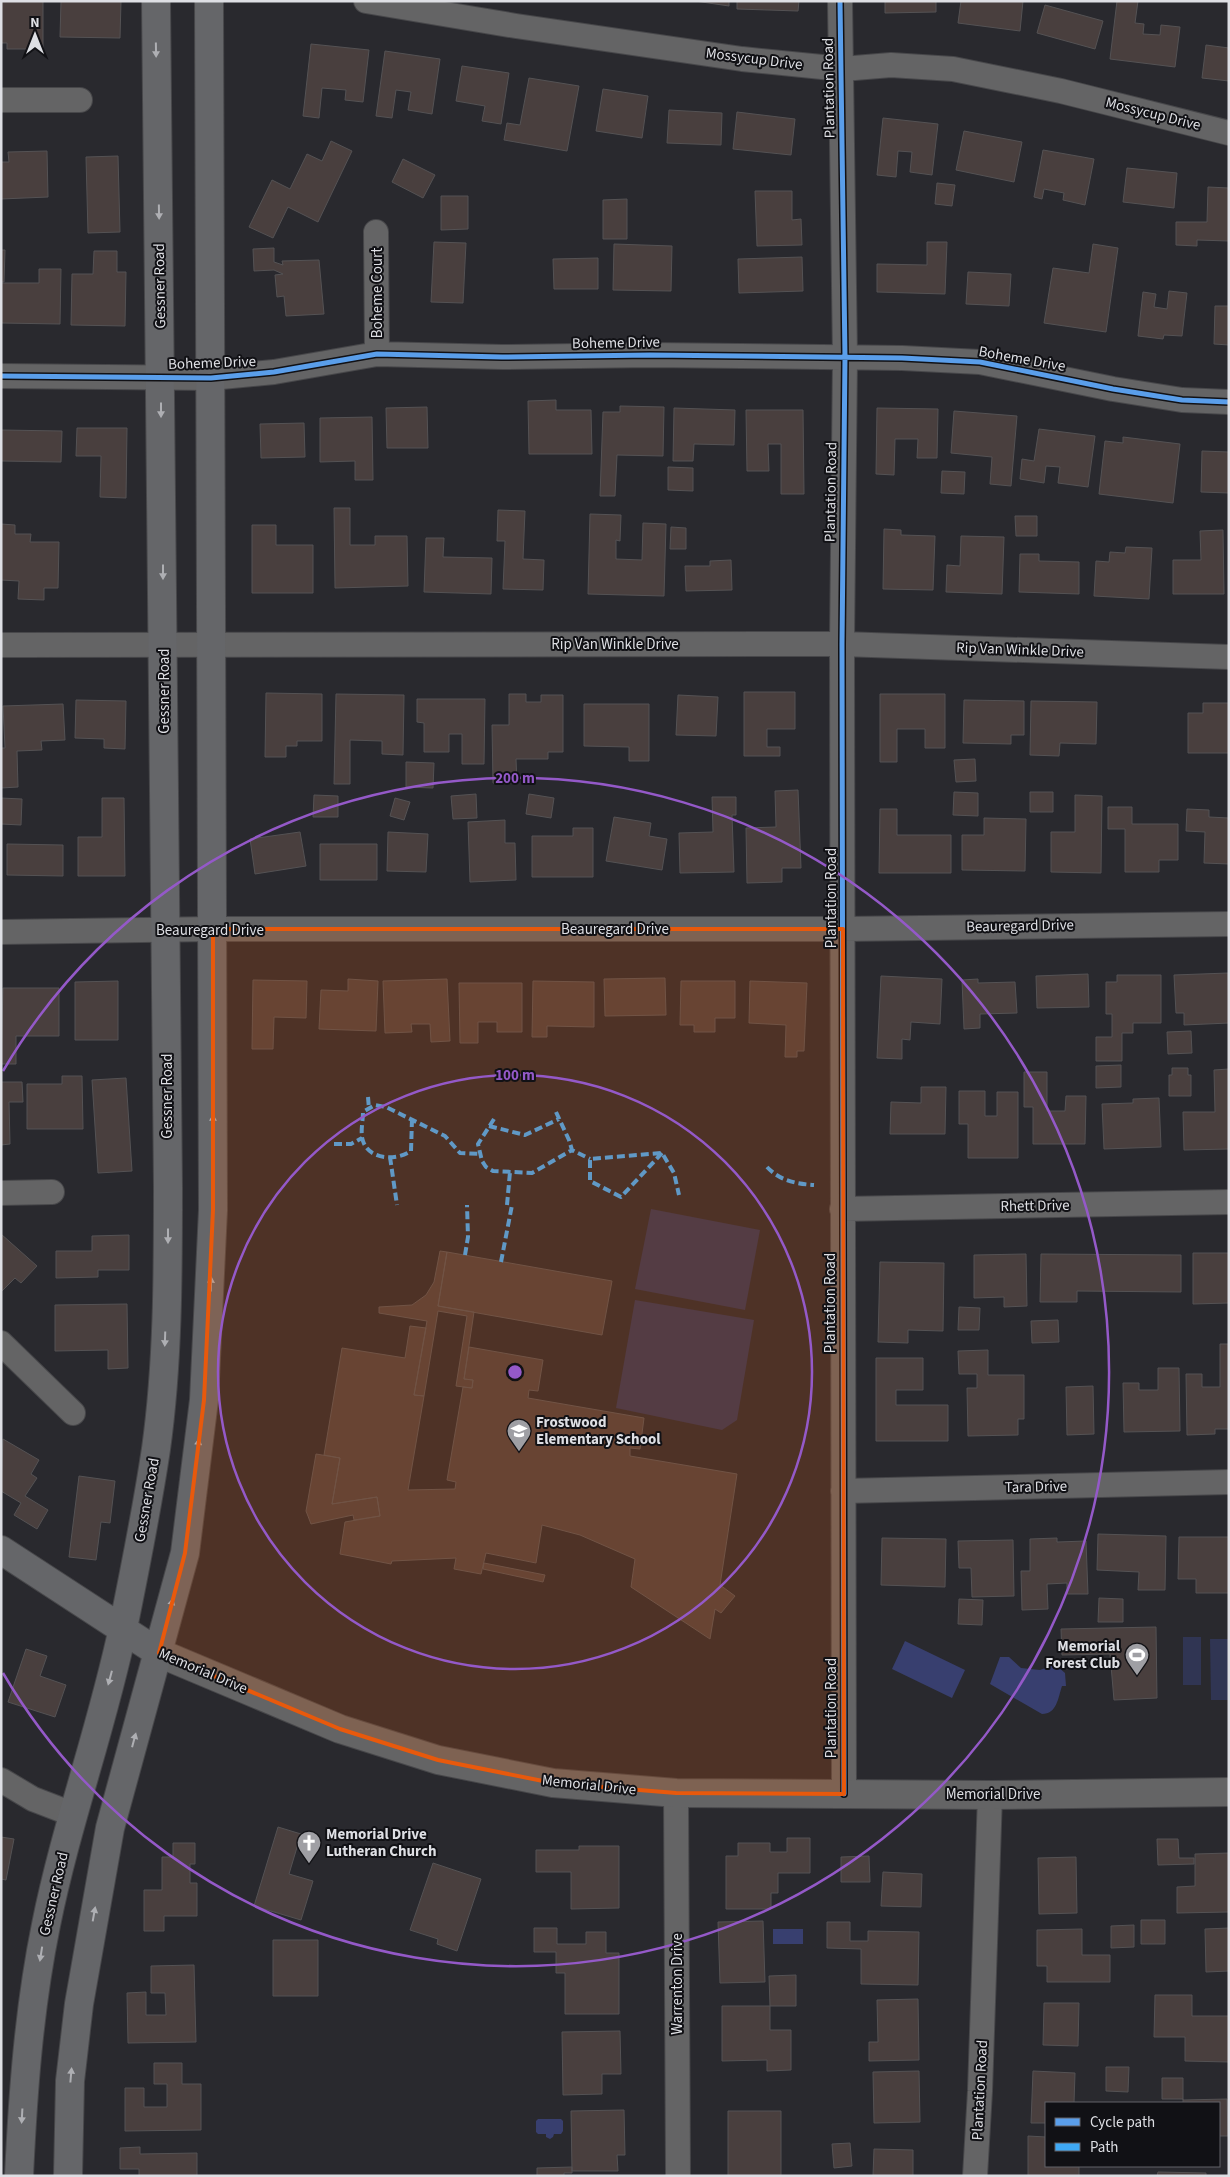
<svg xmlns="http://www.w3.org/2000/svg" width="1230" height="2177" font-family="'Source Sans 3',sans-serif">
<rect width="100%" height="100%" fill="#29292e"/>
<!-- green -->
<path fill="#303553" d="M651,1209l109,21 -15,80 -110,-21z
M635,1300l119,20 -17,100 -15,10 -106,-22z
M1183,1637h18v48h-18z
M1210,1639h19v61h-18z"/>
<!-- water -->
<path fill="#383f6f" d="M905,1641l60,29 -13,28 -60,-29z
M1000,1657h9l12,11 19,2 13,-5 4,1 8,7 1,13h-4c-4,12 -5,28 -20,28l-52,-30z
M773,1929h30v15h-30z
M538,2119h23l2,2v10l-2,3h-7l-1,3 -3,2 -4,-2v-3h-8l-2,-2v-11z"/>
<!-- building -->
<path fill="#493f3e" stroke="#545254" d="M1,1h42v48h-36v-6h-6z
M61,1h60l-1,37 -60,-1z
M695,1h34v5z
M737,1h62l-1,10 -61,-2z
M885,1h51v11l-51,1z
M961,1h62l-3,30 -62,-8z
M1117,1h21l-3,22 9,1 -1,10 17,1 1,-10 19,2 -5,40 -65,-8z
M1045,5l58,16 -8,28 -58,-16z
M311,44l58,6 -6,52 -18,-2 1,-10 -24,-2 -3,30 -16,-2z
M1206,45l23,3v33l-27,-3z
M385,51l55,8 -8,55 -24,-4 3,-18 -15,-2 -4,28 -16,-2z
M462,66l47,7 -8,51 -19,-3 3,-15 -29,-5z
M529,78l50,8 -12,65 -63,-11 3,-17 13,2z
M603,89l45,7 -6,42 -46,-7z
M669,110l53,3 -1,32 -54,-2z
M737,112l58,7 -4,36 -58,-6z
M883,118l55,6 -6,51 -22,-3 2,-20 -14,-1 -2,26 -19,-2z
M964,131l58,11 -8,40 -58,-12z
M331,141l21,10 -34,71 -30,-15 -15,31 -24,-11 23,-47 18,9 17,-35 15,7z
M1043,150l51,9 -9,46 -22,-5 1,-7 -20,-4 -2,10 -8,-2z
M47,151l1,46 -47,2v-37h8l-1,-10z
M118,156l2,76 -32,1 -2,-76z
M403,159l32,16 -12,23 -31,-16z
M1127,168l50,5 -3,35 -51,-6z
M937,183l18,2 -3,21 -17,-2z
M1208,187l21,1v53l-32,-1v6l-21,-1v-23h31z
M755,191h37v29l9,-1 1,26 -45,1z
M441,196h27v33l-27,1z
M627,199v40h-24v-39z
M434,242l32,1 -3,60 -32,-1z
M927,242h20l-2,52 -68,-2v-28l50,1z
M614,244l58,2 -1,45 -58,-1z
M1093,244l25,4 -12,84 -62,-9 9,-55 36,5z
M274,248v14l9,3 -1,-4 37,-1 5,54 -38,2 -2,-20 -7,1 -2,-22 8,-1 -9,-4 -20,1 -1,-22z
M1,250h4l-1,32h-3z
M94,251h23v21h9l-1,54 -54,-1 1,-51h21z
M802,257l1,34 -64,2 -1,-34z
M598,258v31h-44l-1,-30z
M39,269h22l-1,55 -59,-1v-40h38z
M968,272l43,2 -2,32 -43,-2z
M1169,291l18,2 -5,43 -18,-1 -1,4 -25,-3 5,-44 13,2 -2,13 13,2z
M1215,306h14v39l-15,-1z
M556,400v10h35l1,44h-63l-1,-53z
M620,406l44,1 -1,49 -46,-1 -2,41h-15l3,-84h17z
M427,407l1,41h-41l-1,-40z
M674,408l61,2 -1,35 -40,-1 -1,17h-20z
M877,408l61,1 -1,49h-20l1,-19h-23l-1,36 -18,-1z
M746,410h57l1,84h-23v-50h-13l1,27h-22z
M954,411l63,5 -6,70 -21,-2 2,-27 -41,-4z
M372,417l1,63h-18v-19l-35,1v-44z
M304,423l1,34 -44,1 -1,-34z
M77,428h50l-1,70 -26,-1 1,-41h-25z
M1039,429l56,7 -7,51 -30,-4 2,-16 -14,-1 -2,17 -24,-4 2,-20 12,2z
M1,430l61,1 -1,31 -60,-1z
M1123,437l57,7 -7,59 -74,-9 6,-53 18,2z
M1202,451l27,1v41l-28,-1z
M668,467l25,1v23l-25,-1z
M942,471l23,1 -1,22 -23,-1z
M334,508h16v37h25v-9h32l1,50 -73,2z
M498,510l27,1 -2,48 21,1 -1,30 -40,-1 2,-48h-8z
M590,514l31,1 -1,26 -4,-1v19l26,1 1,-37 23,1 -2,72 -76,-2z
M1015,516h22v20h-21z
M1,524l14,1v9h16l-1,8h29l-1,46h-14v12l-26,-1 1,-18 -18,-1z
M252,525h24v20h37v48h-61z
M671,527l15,1v21h-16z
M884,529l17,1v5l34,1 -2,54 -50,-1z
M1223,530l1,64h-51v-34h28l-1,-29z
M961,536l43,1 -2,57 -56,-2 1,-27 13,1z
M426,538h18l-1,19 49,1 -1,36 -67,-2z
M1126,547l26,1 -3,51 -55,-3 2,-35 13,1 1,-10 15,1z
M1020,554h19v7l40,1v32l-60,-2z
M731,560l1,30 -46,1 -1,-25h25v-5z
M744,692h51v37h-28v18h13v9h-36z
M266,693l56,1v47h-25v5h-11v11h-21z
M336,694l68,1 -1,60 -21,-1v-13l-32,-1v44h-16z
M509,694h17v8h15v-7h22v57h-15v7h-32l1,24h-24l-1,-58h17z
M880,694h65v54h-20v-19h-28v33h-17z
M678,695l40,2 -2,39 -40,-1z
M417,699h68l-1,65h-22v-30h-13v18h-25v-29l-7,-1z
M76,700l50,1 -1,48 -21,-1v-9l-29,-1z
M964,700l60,1v34h-13v9l-48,-1z
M1031,701l66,1 -1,42 -36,-1 -1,13 -29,-1z
M1203,703h26v50h-41v-40h15z
M63,704l2,36 -24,1 1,9 -25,1 1,36 -17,1v-40h4l-2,-42z
M584,704h65v57h-20v-14l-45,-1z
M975,759l1,22 -20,1 -2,-22z
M406,762l28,1 -1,25 -27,-1z
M798,790l3,78h-19v14l-35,1 -1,-55 30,-1 -1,-36z
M954,792l24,1v23l-25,-1z
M1030,792h23v20h-23z
M476,794l1,24 -24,1 -2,-23z
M529,794l25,4 -3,20 -25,-4z
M314,795l24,1v21h-25z
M1075,795l27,1 -1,77 -50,-1v-40h24z
M712,797h24v18h-4l2,57 -54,1 -1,-40 34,-1z
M1,798l21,1 -1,26 -20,-1z
M102,798h22l1,78h-47v-39h24z
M395,798l15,4 -6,18 -14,-4z
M1108,807h24v17h46v36h-19v12h-34v-43h-17z
M880,809h17v26h54v38h-72z
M1187,809l22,1v7l20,1v46l-25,-1 1,-31 -19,-1z
M614,817l37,6 -2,13 18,3 -5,31 -56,-9z
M984,818l42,1 -1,52 -63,-1v-35h22z
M505,820v23h10l1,37 -46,2 -2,-60z
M573,828h20v49h-61v-41h41z
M300,832l6,34 -51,8 -5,-35z
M388,832l40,2 -2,38 -39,-1z
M7,844l56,1v31l-56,-1z
M320,844h57v36h-57z
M1228,973l1,50 -45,2v-12h-8l-2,-38z
M1088,974l1,33 -52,1 -1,-32z
M1117,975h44v48h-28v10h-11v28h-26v-24h16v-23h-6v-32h11z
M881,976l61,3 -2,45 -29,-2 -1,18 -8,-1v20l-25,-1z
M665,978l1,37 -61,1 -1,-37z
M348,979l30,2 -2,50 -57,-2 2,-39 27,1z
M447,979l3,62 -19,1 -1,-18h-19l1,8 -27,1 -2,-52z
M978,979v4l37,-1 2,31 -37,1v14l-16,1 -2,-49z
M253,980l54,1 -1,37 -32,-1 -1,32h-21z
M118,981v59h-43v-58z
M533,981l61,1v45l-47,-1v11h-15z
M681,981h54v37h-20v14h-21v-7h-14z
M750,981l57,2 -3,68h-7v6h-12l1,-32 -37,-2z
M459,983h63v49h-25v-10h-19v21h-18z
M3,988h56v48h-43v28h-15z
M1191,1031l1,22 -24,1 -1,-22z
M1121,1065v22l-25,1v-22z
M1172,1068h16v7h3v21h-22v-21h3z
M1229,1069v80l-45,1 -1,-38h32l-1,-42z
M1024,1072h23v39h18l1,-15h20l-1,48h-52v-37h-9z
M62,1076h20l1,53h-56v-45h35z
M126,1078l6,93 -34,2 -6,-93z
M1,1082h21l1,20h-14l1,42 -9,1z
M921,1087h25l-1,47h-55l1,-32 30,1z
M959,1091h26v25h12v-24h21v66h-50v-34h-9z
M1159,1098l2,49 -57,2 -2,-45 31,-1v-4z
M1,1234l36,32 -16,17 -6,-5 -14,14z
M129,1235v35h-31v7l-42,1v-27h36v-15z
M440,1251l7,1 -9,54 36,6 -10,67 9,1 -1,8 -16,-2 11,-70 -29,-5 -14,85 -10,-1 13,-74 -48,-8v-6l33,-2 14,-10 8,-13z
M447,1252l165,29 -10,54 -164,-29z
M1193,1253h36v50l-36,1z
M1026,1254l1,52 -23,1v-10l-30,1v-43z
M1041,1254l140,1v37l-104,-1v11h-37z
M880,1262l64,1 -1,68 -35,-1v13l-30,-1z
M127,1304l1,64 -20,1v-19l-53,1v-46z
M959,1307l21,1 -1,22h-21z
M1058,1320l1,22 -27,1 -1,-22z
M410,1326l16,2 -12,67 10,1 -16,94 47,-1 1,-7 -9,-2 16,-93 9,1 1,-8 -9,-1 5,-32 74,13 -5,31 -9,-1 -1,8 116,20 -4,31 -10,-1v8l107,18 -17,111 15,11 -14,17 -6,-4 -5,30 -79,-52 4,-28 -55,-24 -38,-10 -6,38 -50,-10 -5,21 -27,-5 2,-11 -64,3 -1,3 -51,-10 5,-32 35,-6 -3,-19 -45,7 8,-46 -16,-3 18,-107 63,10z
M1220,1344h9v85h-14v5l-28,1 -1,-61h16v13h18z
M988,1350v25h36v44h-6v16l-50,1 -1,-48h10v-14h-18l-1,-23z
M876,1358h47v32h-27v15h52v36h-72z
M1158,1368h21l1,63 -56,1 -1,-49h16v7h19z
M1093,1386l1,48 -27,1 -1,-48z
M3,1439l36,21 -8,14 6,4 -12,18 23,14 -11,19 -23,-14 7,-12 -20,-12z
M316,1454l24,4 -8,46 45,-7 3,19 -26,4 -1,-5 -42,9 -5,-13z
M79,1476l36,5 -5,42 -9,-1 -5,38 -27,-3z
M1098,1534l68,2 -1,54h-27l1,-18 -42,-2z
M1179,1537h50v56h-33v-14h-18z
M882,1538l64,1 -1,48 -64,-2z
M1057,1538v4l29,-1 2,53h-21v-11l-20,1 1,25 -26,1 -1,-39h9v-32z
M1013,1540l1,56 -42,1 -1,-29h-12l-1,-27z
M484,1563l61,12 -2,7 -60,-13z
M1099,1598l24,1v23h-25z
M959,1599l24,1 -1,25 -24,-1z
M1156,1627l1,71 -43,2 -4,-46 -48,1 -1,-26z
M26,1649l21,7 -7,20 26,9 -11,32 -47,-15z
M278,1827l23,7 -12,40 24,7 -12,39 -47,-14z
M1,1837l13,2 -8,41 -5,-1z
M787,1838h23v35h-32v20h-7v16h-45v-53h12v-13h32v9h17z
M1157,1839h21l1,19h15v6l-36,1z
M173,1843h22v21h-5v19h7v33h-33v15h-20v-41h18v-33h11z
M579,1846h40v62l-48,1v-37h-35v-22h43z
M1229,1853v59l-52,1v-26l18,-1v-32z
M869,1856l1,26h-29v-25z
M1076,1857l1,56 -38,1 -1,-56z
M433,1863l48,16 -24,72 -20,-7 1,-5 -28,-9z
M883,1872l39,2 -1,33 -40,-1z
M1141,1920h24v24h-24z
M763,1921l2,61 -45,1 -2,-61z
M827,1922h23v19h18v-10l51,1 -1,53 -57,-1v-35l-34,-1z
M1134,1925v22l-23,1v-22z
M534,1928h23v16h29v-12h20v21h13v61h-54v-41h-9v-21h-22z
M1229,1928v43l-23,1 -1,-43z
M1082,1929v26h28v27h-63v-16h-10v-36z
M273,1940h45v56h-45z
M194,1965l2,77 -68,1 -1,-50 19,-1v23h20l-1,-22h-14v-27z
M796,1975v31h-26l-1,-30z
M1155,1995h37v21h37v46l-44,-1v-24h-31z
M918,1999l1,61 -50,1v-19h9l-1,-42z
M1044,2003h35l-1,43 -35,-1z
M722,2006h48v24h21v40l-24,1v-11l-45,1z
M620,2031l1,43h-19v20l-39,1 -1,-63z
M154,2063h28v21h19v46l-76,1v-43h19v19h23v-23h-13z
M1106,2067h23l-1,25 -22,-1z
M919,2071l1,51 -46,1 -1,-51z
M1033,2071l42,2 -1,30h8h-36v20h-15z
M1162,2078h21v22l44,-1 1,37h-9v-33h-36v-4h-21z
M624,2110l1,45h-8l1,16h-46l-1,-60z
M728,2111h53v65h-53z
M1028,2136l18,1v29h33v10h-51z
M850,2143l2,23 -18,2 -2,-24z
M140,2147v7l57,-1v23h-58v-7h-19v-21z
M874,2149l39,1v26h-40z
M572,2167v6h-8v3h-27v-8z
M1158,2172l48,1v3h-49z"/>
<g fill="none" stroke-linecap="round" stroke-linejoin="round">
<defs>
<path id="minor" d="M366,1l150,25 226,33 100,10 49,-4 62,4 108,22 168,42
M840,1l5,356 -3,287 2,1150
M1,100h79
M376,232l1,122
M1,376l210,2 63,-6 103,-18 125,3 148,-2 252,3 78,4 133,27 69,11 47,2
M1,645l841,-1 387,13
M1,932l212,-3h630l386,-5
M1,1193l51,-1
M842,1209l387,-7
M1,1343l72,70
M843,1491l386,-9
M1,1780l32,19 39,15
M676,1793l2,383
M975,2176l5,-85 10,-296"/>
<path id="tertiary" d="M159,1653l181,76 98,31 115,23 123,10 314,2 239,-3"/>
<path id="secondary" d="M1,1550l158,103
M19,2176c4,-84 10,-168 27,-251 20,-100 56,-197 77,-297 12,-59 24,-119 33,-179 12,-86 12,-175 12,-262l-12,-1186
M68,2176l2,-95 9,-77 31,-176 75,-275 19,-153 9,-190 -4,-1209"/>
</defs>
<!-- minor casing -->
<use href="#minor" stroke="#47474a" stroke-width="26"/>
<!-- tertiary casing -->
<use href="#tertiary" stroke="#47474a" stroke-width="30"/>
<!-- secondary casing -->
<use href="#secondary" stroke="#47474a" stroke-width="30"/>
<!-- minor -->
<use href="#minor" stroke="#646465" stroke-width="24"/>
<!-- tertiary -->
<use href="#tertiary" stroke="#646465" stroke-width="28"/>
<!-- secondary -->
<use href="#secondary" stroke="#656669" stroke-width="28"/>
<!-- quiet -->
<path stroke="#3fa9f5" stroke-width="4" stroke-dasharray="8 4" stroke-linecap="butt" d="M368,1097l1,12
M556,1112l13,28 3,10 18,9
M412,1119l-1,32c-15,10 -42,9 -48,-10 -3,-8 0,-20 0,-29l12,-7 11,2 59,29 15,17 20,1
M494,1119l-16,25 4,17 4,6 7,4 39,2 40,-23
M489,1126l36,9 34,-16
M334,1144h17l11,-6
M662,1153l-41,44 -31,-16v-22l72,-6 12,20 5,22
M390,1157l7,48
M767,1167c13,14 30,17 47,18
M507,1205l3,-33
M465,1255l3,-18 -1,-32
M501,1262l11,-57"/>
<defs>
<path id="cycleway" d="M840,1l5,356 -3,287 2,1150
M1,376l210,2 63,-6 103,-18 125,3 148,-2 252,3 78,4 133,27 69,11 47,2"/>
</defs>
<!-- cycleway casing -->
<use href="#cycleway" stroke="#111115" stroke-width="8"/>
<!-- cycleway -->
<use href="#cycleway" stroke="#5a9eea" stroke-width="5"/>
</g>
<!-- one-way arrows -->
<defs><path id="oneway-solid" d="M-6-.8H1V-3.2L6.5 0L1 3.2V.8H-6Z" transform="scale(1.25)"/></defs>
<g fill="#aeafb3">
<use href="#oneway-solid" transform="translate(156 50) rotate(89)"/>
<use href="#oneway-solid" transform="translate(159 212) rotate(89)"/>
<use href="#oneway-solid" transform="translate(161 410) rotate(90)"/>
<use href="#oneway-solid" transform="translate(163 572) rotate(90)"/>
<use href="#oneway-solid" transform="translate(213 1122) rotate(-90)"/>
<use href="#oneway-solid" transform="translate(168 1236) rotate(90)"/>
<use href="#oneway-solid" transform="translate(211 1284) rotate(-88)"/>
<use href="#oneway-solid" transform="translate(165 1339) rotate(92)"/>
<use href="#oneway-solid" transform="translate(198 1446) rotate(-83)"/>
<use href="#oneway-solid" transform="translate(171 1606) rotate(-76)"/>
<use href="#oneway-solid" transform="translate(110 1678) rotate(105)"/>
<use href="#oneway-solid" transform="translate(134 1740) rotate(-75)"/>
<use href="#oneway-solid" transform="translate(94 1914) rotate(-80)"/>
<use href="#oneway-solid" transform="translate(41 1954) rotate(99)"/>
<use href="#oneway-solid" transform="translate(71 2075) rotate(-85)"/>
<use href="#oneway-solid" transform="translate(22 2116) rotate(93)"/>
</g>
<!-- marked area -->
<path fill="#e8590c" fill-opacity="0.2" stroke="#e8590c" stroke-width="4" stroke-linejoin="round" d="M213,929h630l1,865 -168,-1 -123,-10 -115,-23 -98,-31 -181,-76 26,-100 19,-153 9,-190z"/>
<!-- distance rings -->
<g fill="none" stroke="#9459c8" stroke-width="2.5">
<circle cx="515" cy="1372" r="297"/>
<path d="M3 1071A594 594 0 1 1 3 1673"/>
</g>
<!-- icons -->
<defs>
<symbol id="school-pin" viewBox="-11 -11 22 30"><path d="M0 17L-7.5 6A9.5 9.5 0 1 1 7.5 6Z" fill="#9f9fa4" stroke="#111115"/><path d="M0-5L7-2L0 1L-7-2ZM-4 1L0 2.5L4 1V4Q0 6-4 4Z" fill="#fff"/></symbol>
<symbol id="stadium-pin" viewBox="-11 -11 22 30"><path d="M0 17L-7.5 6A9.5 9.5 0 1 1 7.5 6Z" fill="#9f9fa4" stroke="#111115"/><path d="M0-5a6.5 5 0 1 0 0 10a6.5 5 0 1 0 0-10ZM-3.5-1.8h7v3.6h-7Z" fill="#fff"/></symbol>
<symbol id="church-pin" viewBox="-11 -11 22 30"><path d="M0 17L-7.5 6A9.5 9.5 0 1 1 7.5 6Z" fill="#9f9fa4" stroke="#111115"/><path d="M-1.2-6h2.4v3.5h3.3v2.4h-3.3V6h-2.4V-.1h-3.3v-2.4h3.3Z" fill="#fff"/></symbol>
</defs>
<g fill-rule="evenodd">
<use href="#school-pin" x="505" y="1417" width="28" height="38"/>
<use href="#stadium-pin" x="1123" y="1641" width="28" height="38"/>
<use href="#church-pin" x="295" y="1829" width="28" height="38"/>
</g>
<g text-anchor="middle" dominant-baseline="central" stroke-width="4" stroke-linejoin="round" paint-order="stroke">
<!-- street labels -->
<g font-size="15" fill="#dedfe4" stroke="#111115">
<text transform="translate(754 59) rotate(7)">Mossycup Drive</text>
<text transform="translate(829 88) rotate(-91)">Plantation Road</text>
<text transform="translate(1153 114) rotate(14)">Mossycup Drive</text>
<text transform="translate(160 286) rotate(-91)">Gessner Road</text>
<text transform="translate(377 293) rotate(-90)">Boheme Court</text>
<text transform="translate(616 343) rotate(-1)">Boheme Drive</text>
<text transform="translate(1022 359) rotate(10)">Boheme Drive</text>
<text transform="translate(212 363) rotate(-2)">Boheme Drive</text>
<text transform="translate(831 492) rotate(-89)">Plantation Road</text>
<text x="615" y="644">Rip Van Winkle Drive</text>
<text transform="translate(1020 650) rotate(2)">Rip Van Winkle Drive</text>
<text transform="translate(164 691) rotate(-90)">Gessner Road</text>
<text transform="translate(831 898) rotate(-90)">Plantation Road</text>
<text transform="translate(1020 926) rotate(-1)">Beauregard Drive</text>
<text x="615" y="929">Beauregard Drive</text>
<text x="210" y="930">Beauregard Drive</text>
<text transform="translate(167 1096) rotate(-90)">Gessner Road</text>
<text transform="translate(1035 1206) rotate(-1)">Rhett Drive</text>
<text transform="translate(830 1303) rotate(-90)">Plantation Road</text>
<text transform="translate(1036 1487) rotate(-1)">Tara Drive</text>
<text transform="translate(147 1500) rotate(-80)">Gessner Road</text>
<text transform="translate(203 1671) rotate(23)">Memorial Drive</text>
<text transform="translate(831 1708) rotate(-90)">Plantation Road</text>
<text transform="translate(589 1785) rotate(6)">Memorial Drive</text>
<text x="993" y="1794">Memorial Drive</text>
<text transform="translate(54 1894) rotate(-77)">Gessner Road</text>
<text transform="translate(677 1984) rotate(-90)">Warrenton Drive</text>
<text transform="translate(980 2090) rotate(-87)">Plantation Road</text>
</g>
<!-- poi labels -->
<g font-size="15" font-weight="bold" fill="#dedfe4" stroke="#111115" text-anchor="start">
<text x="536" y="1422">Frostwood<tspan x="536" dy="17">Elementary School</tspan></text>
<text x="1120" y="1646" text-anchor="end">Memorial<tspan x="1120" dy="17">Forest Club</tspan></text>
<text x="326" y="1834">Memorial Drive<tspan x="326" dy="17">Lutheran Church</tspan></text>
</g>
</g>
<circle cx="515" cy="1372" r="8" fill="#9459c8" stroke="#111115" stroke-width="2.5"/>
<g font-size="15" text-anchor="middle" font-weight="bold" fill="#9459c8" stroke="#111115" stroke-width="4" stroke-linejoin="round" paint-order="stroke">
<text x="515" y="783">200 m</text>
<text x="515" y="1080">100 m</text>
</g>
<!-- border -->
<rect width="1230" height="2177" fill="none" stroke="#dedfe4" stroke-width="5"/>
<!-- legend -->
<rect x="1045" y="2102" width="175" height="65" fill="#111115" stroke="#636368"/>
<rect x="1055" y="2118" width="25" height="8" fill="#5a9eea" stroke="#636368"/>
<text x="1090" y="2127" font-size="15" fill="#dedfe4">Cycle path</text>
<rect x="1055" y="2143" width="25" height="8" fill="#3fa9f5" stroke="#636368"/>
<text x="1090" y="2152" font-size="15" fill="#dedfe4">Path</text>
<!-- north arrow -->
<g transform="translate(35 35)" stroke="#111115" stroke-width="4" paint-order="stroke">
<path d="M0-4L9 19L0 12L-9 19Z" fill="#dedfe4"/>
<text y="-8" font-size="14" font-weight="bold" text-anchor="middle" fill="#dedfe4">N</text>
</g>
</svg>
